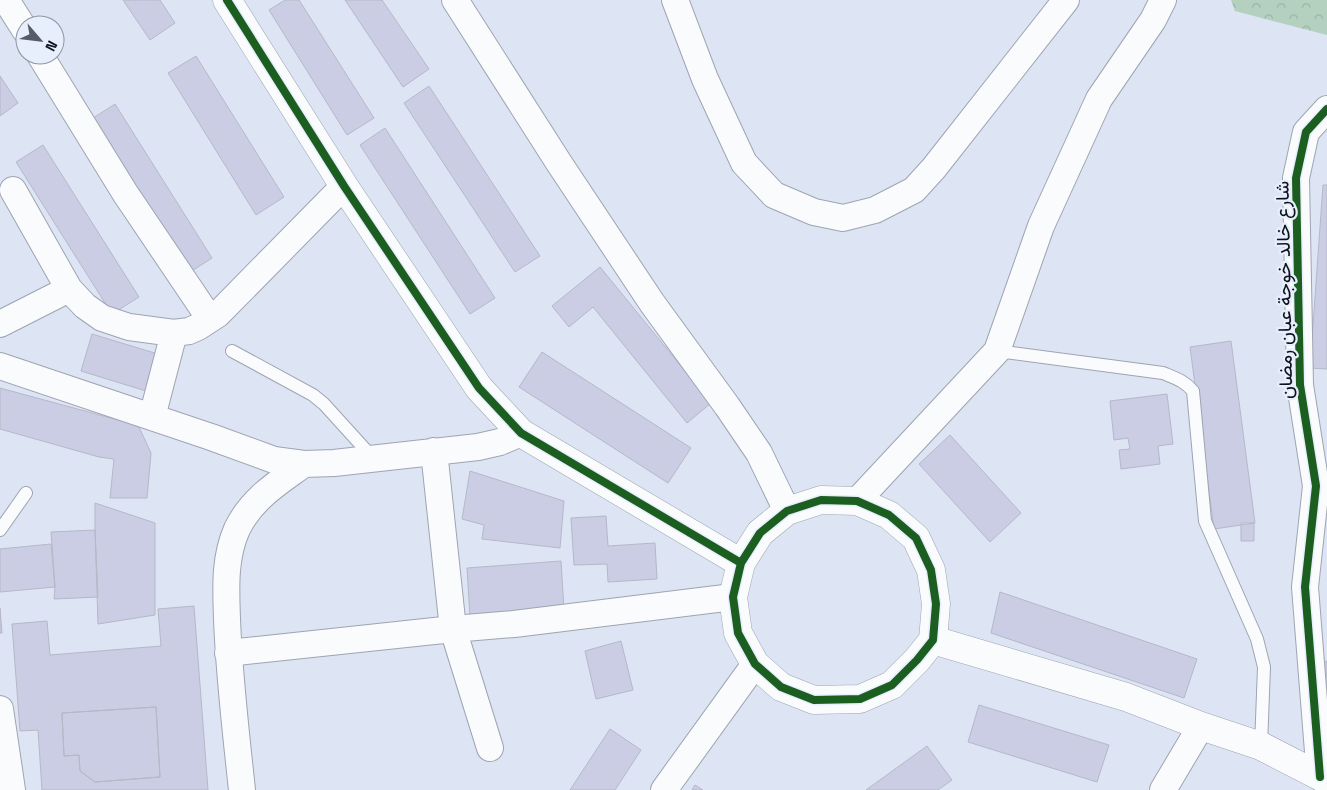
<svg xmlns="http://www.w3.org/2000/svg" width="1327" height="790" font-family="'Space Grotesk',Vazirmatn,sans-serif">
<defs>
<pattern id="forest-crowns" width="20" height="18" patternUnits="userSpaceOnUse" patternTransform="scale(1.25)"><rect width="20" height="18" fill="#b4d1c0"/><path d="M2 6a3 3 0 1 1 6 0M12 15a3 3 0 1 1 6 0" fill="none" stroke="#9ab2a4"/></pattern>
</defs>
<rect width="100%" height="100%" fill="#dde4f4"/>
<!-- forest -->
<path fill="url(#forest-crowns)" d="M1231,0h96v35l-92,-24z"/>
<!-- building -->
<path fill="#cbcde5" stroke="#b5b8c6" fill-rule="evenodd" d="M123,0h37l15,23 -25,17z
M285,0h14l75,118 -27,17 -78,-125z
M345,0h37l47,69 -26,18z
M196,56l88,141 -28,18 -88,-142z
M0,76l18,27 -18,13z
M429,86l111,170 -25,16 -111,-169z
M115,104l97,154 -28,18 -97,-154z
M385,128l110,170 -25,16 -110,-169z
M43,145l96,152 -27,17 -96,-152z
M1323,185h4v184l-17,-1z
M600,267l111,136 -24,20 -94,-116 -24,20 -17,-21z
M92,334l66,20 -12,37 -65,-20z
M1231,341l24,182 -41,6 -24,-182z
M542,352l149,96 -23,35 -149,-96z
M0,388l107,29 31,8 13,28 -4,45h-37l4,-39 -15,-2 -99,-28z
M1167,394l6,50 -15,2 2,18 -39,5 -2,-19 11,-1 -2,-11 -14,2 -4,-39z
M950,435l71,78 -31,29 -71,-78z
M470,471l94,30 -4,47 -78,-9 2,-14 -22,-6z
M95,503l60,20v92l-57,9 -3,-94z
M606,516l2,30 47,-3 2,36 -49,3 -1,-18 -33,1 -3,-47z
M1241,523h13v18h-13z
M95,530l3,67 -44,2 1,-12 -4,-55z
M51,544l4,43 -55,5v-43z
M561,561l3,49 -94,7 -3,-49z
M1000,592l197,67 -13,39 -193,-65z
M194,606l14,184h-166l-4,-60 -18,1 -8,-107 35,-3 3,34 111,-9 -3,-37zM156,707l4,70 -65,5 -15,-11 -1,-16 -15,1 -2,-43z
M0,608l2,25h-2z
M621,641l12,49 -37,9 -11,-48z
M1327,661v34l-12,-29z
M979,705l130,40 -12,37 -129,-40z
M156,707l4,70 -65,5 -15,-11 -1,-16 -15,1 -2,-43z
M610,729l31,21 -26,40h-45z
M927,746l25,34 -14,10h-72z
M695,785l8,5h-11z"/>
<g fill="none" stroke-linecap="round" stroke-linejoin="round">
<defs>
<path id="service" d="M232,351l81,44 11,9 49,54
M997,351l166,22c12,5 22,8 30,18l12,130 52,118 7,28 -3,79
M0,530l26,-37"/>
<path id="minor" d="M6,0l19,30
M455,0l104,163 93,140 75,103 32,47 28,58
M675,0l30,79 39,84 30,32 40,17 29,6 32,-8 39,-20 20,-22 132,-168
M40,55l85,138 85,126
M13,190l56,99 16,17 17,12 27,9 45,6 15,-2 9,-4 20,-13 126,-128
M0,324l69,-35
M0,366l211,71 63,23 30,4 30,-1 144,-16 22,-5 21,-9
M152,417l22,-84
M434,451l19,178 37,119
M857,501l140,-150 44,-125 58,-127 54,-79 10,-20
M228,653l225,-24 61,-5 219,-27
M0,709l12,81
M1320,777l-15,-190 11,-101 -16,-101 -4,-207 10,-46 21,-23
M242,790c-6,-57 -13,-114 -15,-171 -1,-30 -3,-61 10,-90 15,-31 41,-46 67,-65
M664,790l91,-126
M1163,790l38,-64"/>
<path id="tertiary" d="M227,0l117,186 135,202 42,45 220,130
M821,500l36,1 32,14 27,23 15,32 5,34 -3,36 -16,20 -25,25 -32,14 -46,1 -33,-13 -26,-23 -17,-31 -5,-36 8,-34 19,-30 27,-22z
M933,640l193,57 75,29 60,20 66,34"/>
</defs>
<!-- service casing -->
<use href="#service" stroke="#9ea4b1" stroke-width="14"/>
<!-- minor casing -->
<use href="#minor" stroke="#9ea4b1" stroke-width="28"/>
<!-- tertiary casing -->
<use href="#tertiary" stroke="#9ea4b1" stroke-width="29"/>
<!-- service -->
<use href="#service" stroke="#fafbfd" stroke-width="12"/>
<!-- minor -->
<use href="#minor" stroke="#fafbfd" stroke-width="26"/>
<!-- tertiary -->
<use href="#tertiary" stroke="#fafbfd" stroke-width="28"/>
<defs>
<path id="cycleway" d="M227,0l117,186 135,202 42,45 220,130
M821,500l36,1 32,14 27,23 15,32 5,34 -3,36 -16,20 -25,25 -32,14 -46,1 -33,-13 -26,-23 -17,-31 -5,-36 8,-34 19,-30 27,-22z
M1320,777l-15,-190 11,-101 -16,-101 -4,-207 10,-46 21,-23"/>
</defs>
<!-- cycleway casing -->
<use href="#cycleway" stroke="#e7eefc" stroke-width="11"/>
<!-- cycleway -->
<use href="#cycleway" stroke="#1b5e20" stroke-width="8"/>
</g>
<g text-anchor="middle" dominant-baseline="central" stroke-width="4.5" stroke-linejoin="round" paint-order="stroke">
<!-- street labels -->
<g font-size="19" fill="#0c111c" stroke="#e7eefc">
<text transform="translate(1284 290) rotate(-91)">شارع خالد خوجة عبان رمضان</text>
</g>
</g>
<!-- north arrow -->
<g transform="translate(40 40) rotate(118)"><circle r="24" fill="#e7eefc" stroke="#8f96a2"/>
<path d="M0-4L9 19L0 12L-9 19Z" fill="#555b68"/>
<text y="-8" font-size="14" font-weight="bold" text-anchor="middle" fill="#0c111c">N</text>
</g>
</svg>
